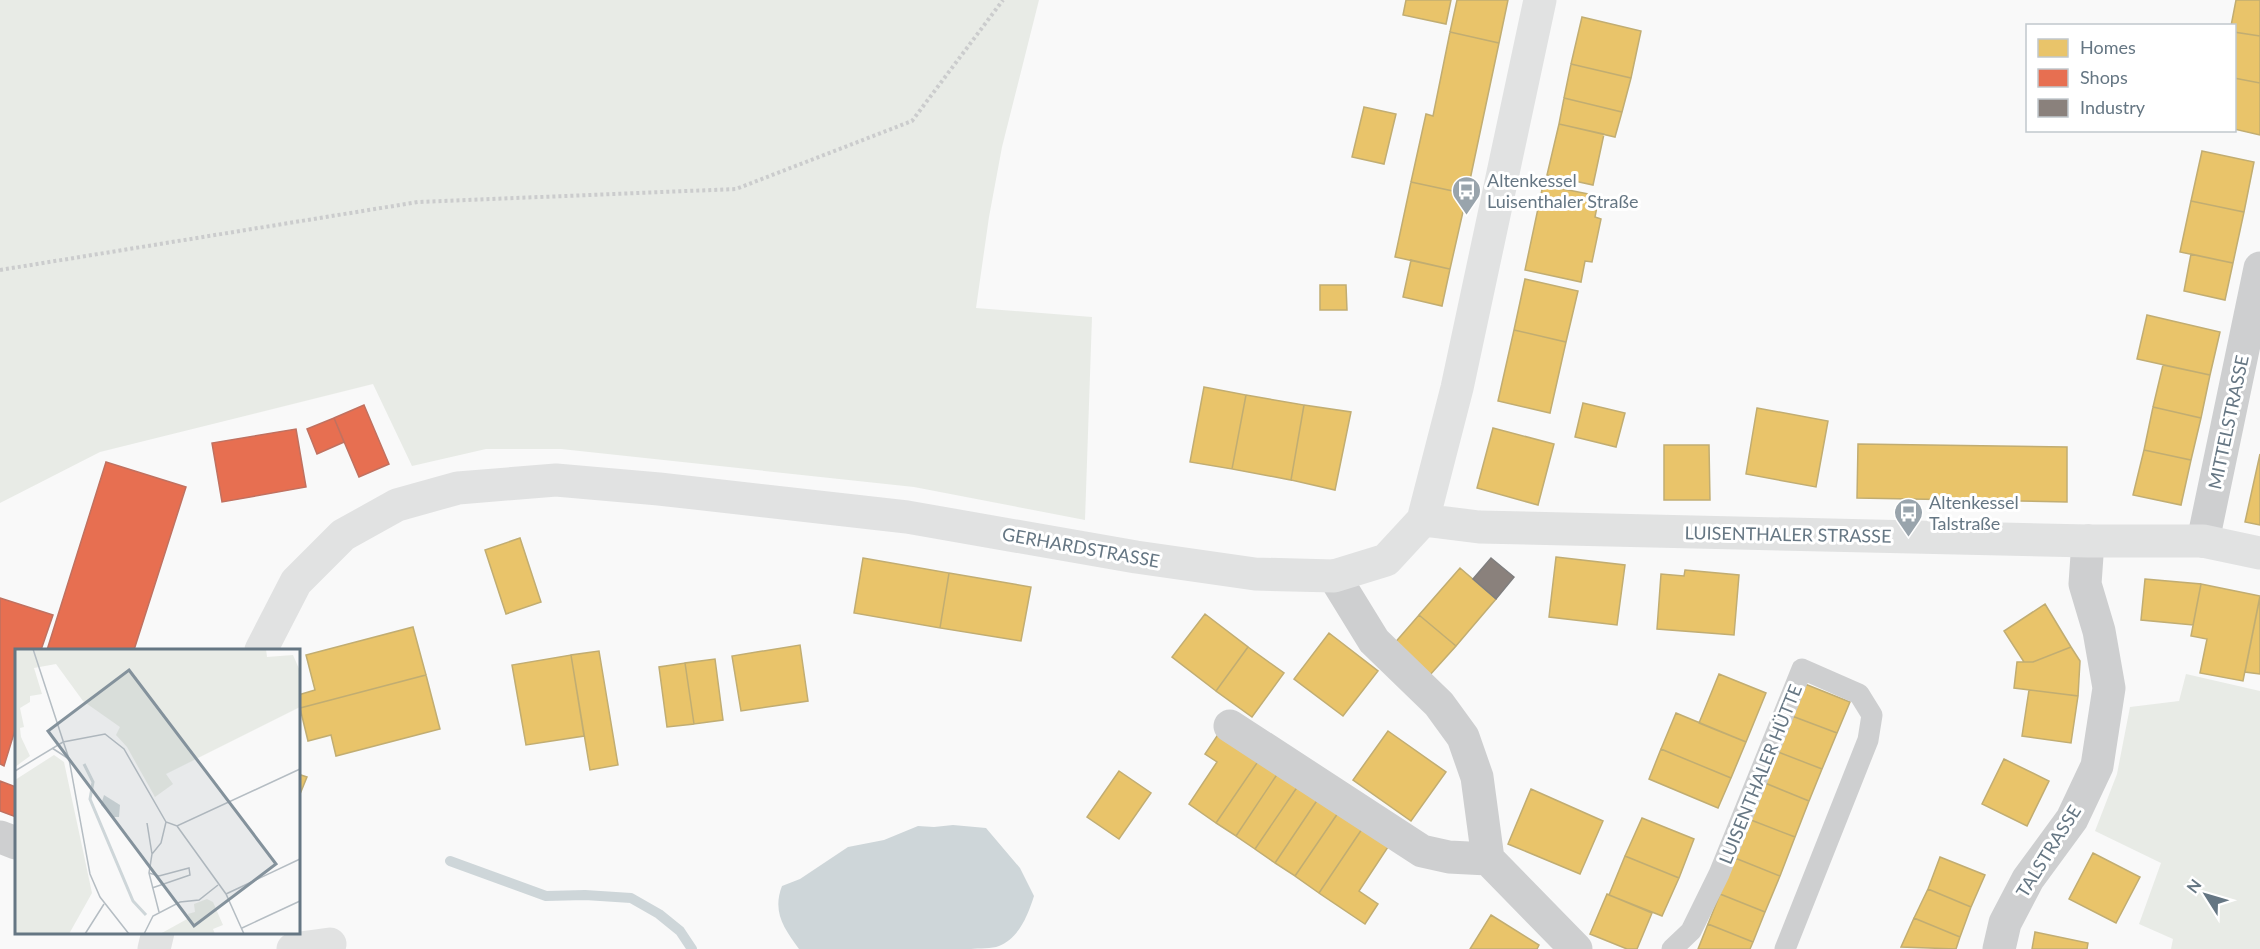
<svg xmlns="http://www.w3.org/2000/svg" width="2260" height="949" font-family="Lato,sans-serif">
<rect width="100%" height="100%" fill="#f9f9f9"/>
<!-- green -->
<path fill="#e8ebe6" d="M0,0h1039l-37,147 -13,70 -13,91 116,9 -7,203 -171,-33 -353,-38h-75l-74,17 -39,-82 -273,68 -100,51z
M2186,674l74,17v258h-89l2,-10 -34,-15 22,-61 -66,-32 22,-57 13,-67 49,-6z"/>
<!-- water -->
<path fill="#ced6d9" d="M953,825l33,3 34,40 14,28c-6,19 -15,42 -35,50 -7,3 -20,2 -28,3h-172c-15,-21 -27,-37 -17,-63l18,-7 48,-32 36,-7 34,-14 16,1z"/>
<!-- homes -->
<path fill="#e9c46a" stroke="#c1ad72" stroke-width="1.5" d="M1406,0h45l-5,24 -43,-9z
M1457,0h51l-9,43 -49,-11z
M2236,0h24v36l-26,-4v-6h-3z
M1582,17l59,14 -10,47 -60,-14z
M1450,32l49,11 -32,151 -56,-12 15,-68 7,2z
M2234,32l26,4v47l-26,-5z
M1571,64l60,14 -9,34 -58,-14z
M2234,78l26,5v52l-26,-6z
M1564,98l58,14 -7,25 -56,-13z
M1364,107l32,7 -12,50 -32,-7z
M1559,124l45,10 -11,51 -46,-10z
M2202,151l52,11 -10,50 -53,-11z
M1411,182l56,12 -17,75 -55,-12z
M1543,185l56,11 -4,21 6,2 -9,43 -7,-1 -4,21 -56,-12z
M2191,201l53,11 -11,51 -53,-11z
M2191,254l42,9 -8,37 -41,-9z
M1411,260l39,9 -8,37 -39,-9z
M1525,279l53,12 -12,51 -52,-12z
M1320,285h26l1,25h-27z
M2147,315l73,17 -10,43 -73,-16z
M1514,330l52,12 -16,71 -52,-12z
M2163,365l47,10 -9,43 -48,-11z
M1204,387l42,8 -14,74 -42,-7z
M1246,395l58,10 -13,75 -59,-11z
M1583,403l42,10 -9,34 -41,-10z
M1304,405l47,7 -16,78 -44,-10z
M2153,407l48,11 -10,42 -47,-10z
M1757,408l71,13 -12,66 -70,-13z
M1493,428l61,16 -16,61 -61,-17z
M1858,444l209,3v55l-210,-4z
M1664,445h45l1,55h-46z
M2144,450l47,10 -10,45 -48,-10z
M2260,454v71l-15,-3z
M520,538l21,64 -35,12 -21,-64z
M1556,557l69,8 -8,60 -68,-8z
M863,558l86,15 -9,55 -86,-15z
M1460,568l36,31 -40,47 -37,-31z
M1685,570l54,5 -5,60 -77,-6 4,-55 23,2z
M949,573l82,14 -10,54 -81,-13z
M2145,579l56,5 -8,41 -52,-5z
M2201,584l59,12 -17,85 -43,-8 7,-34 -16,-3z
M2260,597v77l-15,-2z
M2045,604l26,43 -38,15h-9l-20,-31z
M1205,614l43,33 -32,44 -44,-34z
M1419,615l37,31 -27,30 -36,-31z
M413,627l13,48 -126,33 -2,-13 17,-5 -9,-35z
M1329,633l49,38 -35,45 -49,-37z
M800,645l8,56 -67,10 -9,-55z
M1248,647l36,26 -32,44 -36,-26z
M2071,647l9,14 -2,35 -64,-8 3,-26h16z
M599,651l19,114 -28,5 -19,-115z
M571,655l13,81 -58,9 -14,-80z
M715,659l8,61 -29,4 -9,-61z
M685,663l9,61 -27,3 -8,-60z
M1719,674l47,19 -20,49 -47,-19z
M426,675l14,54 -104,27 -5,-21 -23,6 -8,-33z
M1805,684l45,18 -13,31 -45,-17z
M2029,690l49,6 -7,47 -49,-7z
M1676,713l70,29 -15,36 -70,-29z
M1792,716l45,17 -15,36 -44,-17z
M1388,731l58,41 -35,49 -58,-41z
M1219,733l40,27 -43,63 -27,-19 28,-42 -12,-8z
M1661,749l70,29 -13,30 -69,-29z
M1778,752l44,17 -13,32 -44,-18z
M2004,759l45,22 -22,45 -45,-22z
M1259,760l19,13 -42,63 -20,-13z
M1119,771l32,22 -32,46 -32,-22z
M1278,773l20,13 -43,63 -19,-13z
M298,774l9,3 -9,22z
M1765,783l44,18 -14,36 -44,-17z
M1298,786l20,13 -43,64 -20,-14z
M1531,789l72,32 -23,53 -72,-30z
M1318,799l20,14 -43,63 -20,-13z
M1338,813l24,16 -43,64 -24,-17z
M1642,818l52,21 -15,39 -54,-22z
M1751,820l44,17 -15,39 -45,-18z
M1362,829l26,18 -29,44 19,13 -13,20 -46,-31z
M2093,853l47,24 -24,46 -47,-24z
M1625,856l54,22 -17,38 -53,-21z
M1940,857l45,18 -14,32 -43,-18z
M1735,858l45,18 -15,36 -45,-18z
M1928,889l43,18 -11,30 -46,-19z
M1607,894l45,19 -15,36h-10l-37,-15z
M1720,894l45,18 -12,30 -45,-18z
M1491,915l48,30 -2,4h-67z
M1914,918l46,19 -4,12 -55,-2z
M1708,924l45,18 -3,7h-52z
M2035,932l53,11 -1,6h-55z"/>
<!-- shops -->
<path fill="#e76f51" stroke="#c07160" stroke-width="1.5" d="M364,405l25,59 -30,13 -25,-59z
M334,418l10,24 -27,12 -10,-25z
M296,429l10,58 -84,15 -10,-59z
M106,462l80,25 -52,163h-87z
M0,598l53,17 -12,35h-25v77l-12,39 -4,-2z
M0,781l16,6v30l-16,-6z"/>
<!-- industry -->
<path fill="#8a817c" stroke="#7f7e7e" stroke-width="1.5" d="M1491,558l23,19 -18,22 -23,-20z"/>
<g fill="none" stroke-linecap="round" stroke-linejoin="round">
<!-- stream -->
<path stroke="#ced6d9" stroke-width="10" d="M450,861l96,35 39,-1 46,3 28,16 21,17 12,18"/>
<!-- path -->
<path stroke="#cbcccd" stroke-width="4" stroke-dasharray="3 3" stroke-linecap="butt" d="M0,270l418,-68 318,-13 176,-68 91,-121"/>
<!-- lane -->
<path stroke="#cecfd0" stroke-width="21" d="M1672,949l19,-18 28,-57 83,-205 57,25 13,21 -4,25 -83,209"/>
<!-- street -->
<path stroke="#cecfd0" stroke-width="33" d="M2203,541l57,-273
M1334,576l40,65 65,63 24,33 14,40 11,82 88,90
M1230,726l192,125 27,6 39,2
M0,837l16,6
M1999,949l6,-26 23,-44 44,-60 25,-53 12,-78 -10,-57 -14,-47 3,-43"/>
<!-- secondary -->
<path stroke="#e1e2e2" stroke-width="33" d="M1423,520l56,7 609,14h115l57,12
M261,650l35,-68 47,-47 54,-30 61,-17 98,-8 103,9 248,28 229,40 119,17 79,2 52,-16 37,-40 34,-132 83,-388
M154,949l4,-17
M293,949l37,-5"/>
</g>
<!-- icons -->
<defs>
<symbol id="bus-pin" viewBox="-11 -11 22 30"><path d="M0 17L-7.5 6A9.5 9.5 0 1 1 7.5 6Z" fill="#99a4ac" stroke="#fff"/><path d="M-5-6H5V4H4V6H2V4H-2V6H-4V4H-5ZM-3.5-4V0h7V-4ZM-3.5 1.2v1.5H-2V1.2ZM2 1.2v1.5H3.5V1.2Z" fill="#fff"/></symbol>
</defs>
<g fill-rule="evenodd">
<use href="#bus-pin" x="1450" y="174" width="33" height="45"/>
<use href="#bus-pin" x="1892" y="496" width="33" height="45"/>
</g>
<g text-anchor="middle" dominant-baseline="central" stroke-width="6" stroke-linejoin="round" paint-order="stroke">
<!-- poi labels -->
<g font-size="18" fill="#657683" stroke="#fff" text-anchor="start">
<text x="1487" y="180">Altenkessel<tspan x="1487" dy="21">Luisenthaler Straße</tspan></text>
<text x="1929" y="502">Altenkessel<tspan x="1929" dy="21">Talstraße</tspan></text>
</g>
<!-- street labels -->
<g font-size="18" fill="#657683" stroke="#fff">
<text transform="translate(2228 422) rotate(-78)">MITTELSTRASSE</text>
<text transform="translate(1788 534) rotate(1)">LUISENTHALER STRASSE</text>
<text transform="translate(1081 547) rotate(10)">GERHARDSTRASSE</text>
<text transform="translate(1760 774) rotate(-68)">LUISENTHALER HÜTTE</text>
<text transform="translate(2048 851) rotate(-58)">TALSTRASSE</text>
</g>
</g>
<!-- overview -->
<g transform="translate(15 649)">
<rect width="285" height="285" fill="#f9f9f9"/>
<path d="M0,0h251l1,8 26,-2 7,16v36l-134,67 7,10 -18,13 -28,-50 -11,-12 4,-8 -37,-26 -27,-37 -22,4 8,26 -12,2v6l-10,6 4,19 -4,1 1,9 9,19 -15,11zM39,106l10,7 28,131 -23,41h-54v-154zM192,250l6,3 10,23 -10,4 2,5h-55l29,-16 -1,-4 7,-2 -1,-8z" fill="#e8ebe6"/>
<path d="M89,146l16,10 -1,12h-6l-12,-12z" fill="#ced6d9"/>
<path fill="none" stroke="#ced6d9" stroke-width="3" d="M69,115l9,18 -3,17 43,102 13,14"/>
<path fill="none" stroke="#b5bdc3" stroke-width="1.5" d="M18,0l36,110 21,115 10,23 29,37M37,99l17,11M0,122l48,-29 42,-8 19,15 42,73 11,4 123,-57M132,174l5,31M162,177l49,68 18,40M134,224l10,3 30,-8 1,7 -38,13M211,245l74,-35M144,263l-10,-39 3,-19 9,-11 5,-21M227,279l58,-27M70,285l19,-30M129,285l9,-18 27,-14 19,-2 19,-15"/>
<path fill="#84929c" fill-opacity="0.15" stroke="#84929c" stroke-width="3" d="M114,21l147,194 -82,62 -146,-195z"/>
<rect width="285" height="285" fill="none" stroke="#657683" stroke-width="3"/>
</g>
<!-- legend -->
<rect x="2026" y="24" width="210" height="108" fill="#ffffff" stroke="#c1c8cd" stroke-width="1.5"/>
<rect x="2038" y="39" width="30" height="18" fill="#e9c46a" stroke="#c1c8cd" stroke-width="1.5"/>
<text x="2080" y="54" font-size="18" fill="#657683">Homes</text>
<rect x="2038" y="69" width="30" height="18" fill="#e76f51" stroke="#c1c8cd" stroke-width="1.5"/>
<text x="2080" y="84" font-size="18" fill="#657683">Shops</text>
<rect x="2038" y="99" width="30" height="18" fill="#8a817c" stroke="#c1c8cd" stroke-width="1.5"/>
<text x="2080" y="114" font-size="18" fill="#657683">Industry</text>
<!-- north arrow -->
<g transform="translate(2206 895) rotate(307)" stroke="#ffffff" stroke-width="4.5" paint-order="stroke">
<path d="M0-4.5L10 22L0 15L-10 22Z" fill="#657683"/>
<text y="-9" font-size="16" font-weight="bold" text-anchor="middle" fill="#657683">N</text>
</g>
</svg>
